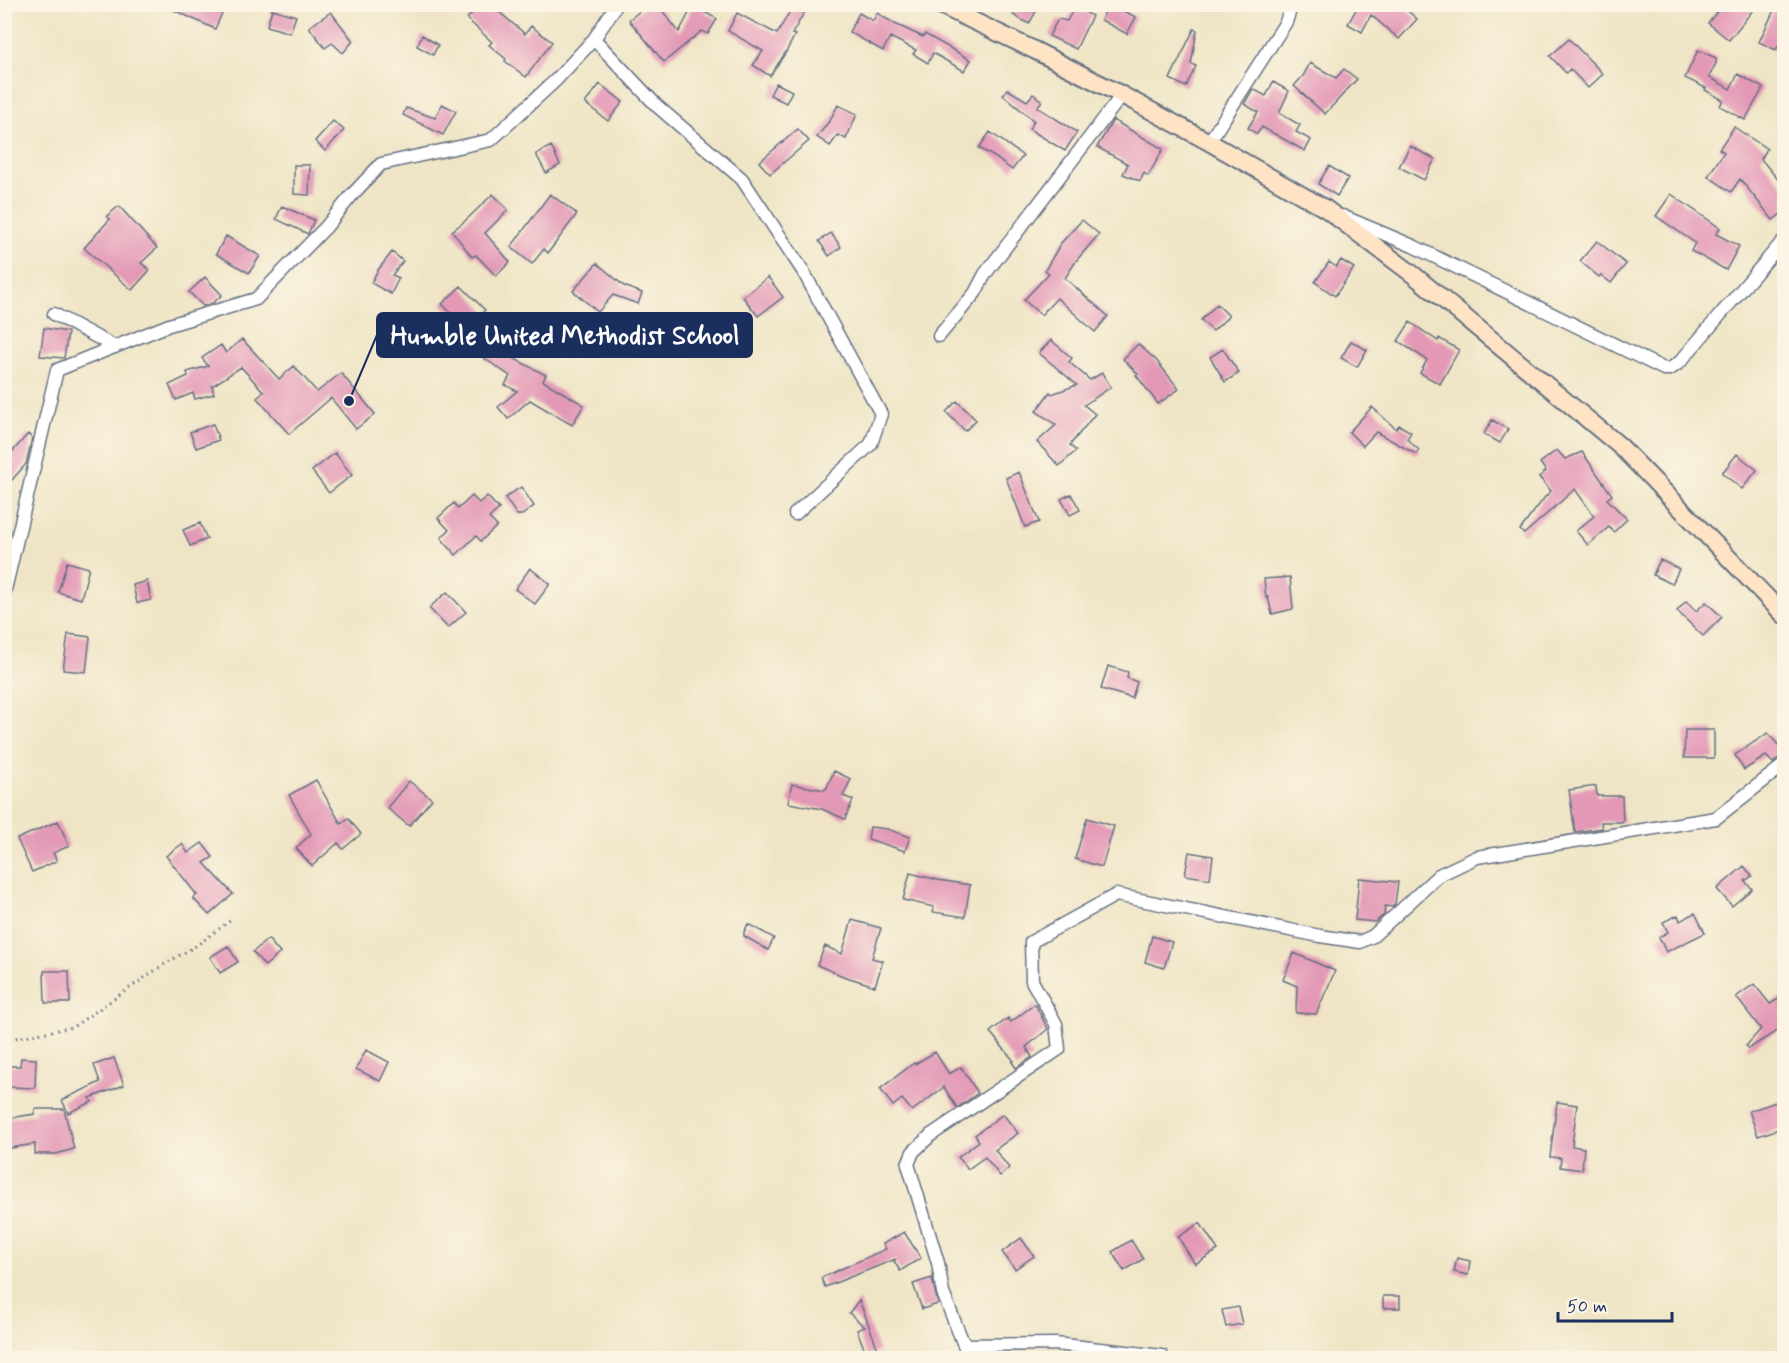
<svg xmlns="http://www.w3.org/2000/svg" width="1789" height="1363" font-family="Mynerve,sans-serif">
<rect width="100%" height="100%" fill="#fcf5e5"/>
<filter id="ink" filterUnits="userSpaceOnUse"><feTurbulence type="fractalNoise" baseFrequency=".0167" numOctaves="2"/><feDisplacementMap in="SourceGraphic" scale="12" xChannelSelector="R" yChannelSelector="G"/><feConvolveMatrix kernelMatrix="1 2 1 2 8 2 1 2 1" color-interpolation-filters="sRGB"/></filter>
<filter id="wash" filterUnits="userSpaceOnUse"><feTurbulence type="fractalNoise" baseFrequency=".008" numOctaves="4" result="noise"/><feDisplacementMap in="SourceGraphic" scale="24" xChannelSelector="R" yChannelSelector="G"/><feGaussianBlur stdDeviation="1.35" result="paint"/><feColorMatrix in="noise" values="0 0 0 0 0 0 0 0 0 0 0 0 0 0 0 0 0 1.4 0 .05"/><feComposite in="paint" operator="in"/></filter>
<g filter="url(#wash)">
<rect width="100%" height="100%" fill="#efe5c6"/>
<g id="blocks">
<!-- building -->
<path fill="#e398b6" d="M161,4h65l-11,25z
M480,4h10l35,30 6,-8 21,16 -26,35 -21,-16 1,-2 -17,-14 3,-3 -25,-23z
M648,4h9l22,28 15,-28h16l-4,9 11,6 -9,15 -6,-3 -38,31 -35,-42z
M794,4h15l-17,30 3,1 -9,17 -16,24 -17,-11 10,-14 -35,-20 9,-18 40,21z
M1018,4h22l-11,20 -16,-9z
M1109,4l27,13 -9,17 -26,-14z
M1359,4h41l17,15 -18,20 -28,-24 -9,17 -14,-8z
M1723,4h35l-29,36 -21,-17z
M1777,4h8v29l-9,17 -17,-8z
M1075,6l17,10 -16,33 -27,-13 9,-17 9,2z
M272,9l24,7 -6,17 -23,-7z
M331,12l22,29 -10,12 -11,-10 -7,5 -16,-21z
M859,13l14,8 4,-8 18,11 28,13 2,-3 46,26 -7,11 -31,-18 -5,10 -15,-9 3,-4 -26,-13 -7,14 -34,-19z
M1194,29l3,1 -6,34 5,2 -10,21 -16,-8z
M422,35l16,10 -5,10 -16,-9z
M1569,39l34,35 -15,14 -18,-19 -4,4 -16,-17z
M1698,50l18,8v5l-7,14 21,12 8,-15 25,14 -18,32 -25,-14 3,-6 -18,-10 1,-2 -21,-10z
M1310,63l26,15 8,-9 13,10 -32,35 -31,-28 9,-10z
M1273,82l16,9 -10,22 21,12 -4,7 15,8 -6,11 -43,-24 -5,7 -9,-6 10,-16 -14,-8 9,-15 13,7z
M776,83l16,8 -6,12 -16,-8z
M600,84l23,18 -15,19 -23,-18z
M1007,89l20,12 6,-7 9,7 -5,6 40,25 -12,19 -36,-22 5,-8 -31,-26z
M442,104l14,7 -13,24 -40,-20 3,-7 29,10z
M838,105l19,9 -11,25 -8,-4 -8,11 -13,-9 13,-17z
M1113,120l50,29 -15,27 -4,-3 -4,8 -17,-7 5,-10 -31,-17z
M333,121l11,9 -19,21 -10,-10z
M1734,127l33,22 -6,10 24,29v23l-12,9 -33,-41 -9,13 -23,-16 16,-24 -5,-3z
M798,129l11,12 -39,33 -11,-12z
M990,132l33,24 -11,14 -16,-12 -17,-10z
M551,146l9,19 -14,8 -10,-19z
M1410,146l25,13 -11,21 -25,-13z
M294,165h16l-1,30 -15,-1z
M1329,166l19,12 -11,18 -19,-12z
M493,194l15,16 -23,23 25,29 -14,14 -20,-21 -4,2 -20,-26 13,-10z
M550,194l27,20 -29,39 -4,-4 -12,15 -21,-17z
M1671,194l49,34 -4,6 23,12 -13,24 -35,-19 4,-8 -39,-27z
M119,206l38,42 -16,15 9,7 -18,20 -48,-42 26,-29 -3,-3z
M282,206l32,14 -6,14 -32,-15z
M1082,220l17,14 -23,27 -11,17 43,38 -13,16 -38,-34 -16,17 -17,-15 25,-27 -4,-3 16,-27z
M831,233l10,14 -12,9 -10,-15z
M226,236l34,20 -11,17 -33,-19z
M1597,241l29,23 -15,19 -10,-8 -2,2 -19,-16z
M392,252l11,9 -11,14 7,3 -8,16 -20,-11 7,-13z
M1341,260l13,8 -19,28 -20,-14 14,-20 7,5z
M597,263l27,23 18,7 -4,11 -25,-9 -15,17 -25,-21z
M205,277l17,18 -9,8 -10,3 -14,-14z
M768,277l15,20 -25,19 -15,-19z
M461,286l24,24 -9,9 23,17 3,-4 19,14 -8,12 33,17 -3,6 41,24 -12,20 -42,-25 -22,19 -10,-12 19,-16 -12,-6 5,-9 -26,-18 2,-3 -19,-15 5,-7 -30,-29z
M1217,304l12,12 -16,15 -12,-11z
M1410,322l28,19 1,-3 20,12 -19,34 -20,-11 7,-13 -29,-19z
M44,328l24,4 -4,26 -24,-2z
M242,339l37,40 15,-13 23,26 24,-19 34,41 -19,15 -25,-31 -42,36 -32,-36 7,-6 -23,-25 -29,19 2,8 -19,5 -2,-6 -17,7 -7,-15 19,-9 -1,-4 21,-6 -6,-8 19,-13 5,8z
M1051,340l21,18 -3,4 21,18 12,-7 9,14 -27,18 11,9 -25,31 6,6 -17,15 -22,-24 19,-17 -20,-14 14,-19 2,2 25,-9 -38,-32z
M1351,341l16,9 -10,17 -16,-9z
M1138,344l18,16 23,29 -21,15 -22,-29 2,-1 -15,-15z
M1223,349l16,24 -14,9 -15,-25z
M957,401l19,19 -11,11 -19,-19z
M1372,407l24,22 3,-4 12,7 -4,7 12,11 -3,4 -40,-22 -13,14 -14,-14z
M1492,420l16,9 -8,14 -16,-9z
M213,424l6,16 -23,8 -6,-16z
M28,434l4,4 -6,26 -22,25v-28z
M1557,450l8,9 17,-7 30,43 -5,4 20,20 -13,13 -5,-5 -21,18 -12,-14 18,-15 -19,-27 -51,45 -4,-4 25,-33 6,-6 -12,-14 7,-6 -6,-8z
M335,453l17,22 -23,18 -17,-22z
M1737,454l20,16 -15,19 -20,-16z
M1019,472l20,50 -14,5 -19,-49z
M521,487l13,19 -12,9h-5l-12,-17z
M1071,494l9,16 -10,5 -9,-16z
M472,496l7,7 8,-7 12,13 -10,9 8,8 -16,15 -5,-5 -20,19 -15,-17 8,-8 -11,-12 16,-15 4,6z
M200,523l7,16 -17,7 -7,-16z
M1660,560l19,9 -7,15 -19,-9z
M67,562l22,6 -8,31 -23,-7z
M530,568l20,16 -15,20 -20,-15z
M1290,577l3,32 -21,5 -4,-17 -2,1 -2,-19z
M147,581l4,19 -14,3 -4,-18z
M447,592l19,20 -18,16 -19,-20z
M1686,601l10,10 10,-9 16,15 -19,19 -26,-25z
M68,634l22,3 -4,35 -23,-2z
M1108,666l20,6 -1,6 10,4 -5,16 -31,-9z
M1685,730h29v28h-30z
M1768,733l17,20v4l-6,1 -6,5 -7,-7 -22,14 -9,-15z
M834,771l17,8 -8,17 10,4 -8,19 -23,-10 -34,-6 4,-19 32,6 2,-1z
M316,780l25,44 7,-6 13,16 -18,15 -5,-6 -26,23 -16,-18 15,-14 -22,-39z
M409,781l23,18 -23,27 -22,-18z
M1596,786l1,10h25l1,26h-22l1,6 -27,4 -6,-42z
M1087,818l27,8 -12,41 -27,-8z
M58,821l11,25 -16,7 4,8 -25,11 -15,-33z
M870,827l17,2 23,8 -5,14 -37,-12z
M202,843l11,14 -9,6 29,31 -24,21 -16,-17 4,-3 -31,-39 16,-12 6,9z
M1189,852l24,4 -3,23 -25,-4z
M1744,866l8,10 -7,5 7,8 -20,17 -15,-17z
M910,873l28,7 32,5 -5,32 -32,-5 1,-5 -31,-7z
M1359,878l39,4 -3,22 -2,3 -8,-1 -1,9 -9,7 -20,-2z
M1695,913l10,20 -39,19 -7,-15 9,-5 -5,-10 15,-7 2,6z
M852,920l29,8 -9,30 11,3 -8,25 -32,-10 -26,-11 8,-19 17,8z
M748,924l26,14 -6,12 -24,-14v-4z
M1152,936l20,6 -8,26 -19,-6z
M268,939l12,14 -15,13 -12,-14z
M228,946l10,16 -18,11 -10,-16z
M1294,953l41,18 -19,43 -20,-1 1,-27 -14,-6z
M44,971h25l1,32h-25z
M1754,984l16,20 15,-9v31l-37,23 -2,-3 15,-17 -25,-32z
M1035,1004l13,25 -22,18 6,10 -16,11 -4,-6 2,-1 -24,-29 18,-14 3,4z
M366,1050l23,12 -9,19 -24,-12z
M935,1052l14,22 12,-7 17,26 -21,15 -13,-21 -32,24 -10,-12 -9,7 -13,-17 34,-26 1,1z
M21,1058l15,1 -1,29 -27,-1 1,-21h11z
M114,1058l10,27 -34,13 2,4 -24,11 -6,-13 38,-18 -6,-17z
M1785,1099v28l-27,9 -9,-25z
M1557,1102l20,3 -5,41 12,2 -2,22 -22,-3 1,-9 -11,-1z
M35,1109h29l10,40 -18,5h-21v-10l-31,5v-30l31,-5z
M1003,1114l15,19 -23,17 14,18 -9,8 -15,-19 -17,12 -10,-12 21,-16 -4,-6z
M1200,1223l18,27 -23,14 -17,-27z
M904,1232l17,26 -21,13 -6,-10 2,-2 -71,28 -4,-9 65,-29 -3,-5z
M1021,1238l13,18 -19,13 -13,-17z
M1131,1240l12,19 -19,12 -12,-19z
M1457,1258l13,3 -2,14 -14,-3z
M932,1278l6,26 -16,5 -9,-25z
M1383,1296h17v12h-17z
M859,1300l20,52 -12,4 -10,-26 8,-3 -16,-14z
M1238,1307l4,17 -16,3 -4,-17z"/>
</g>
</g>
<g filter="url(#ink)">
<use href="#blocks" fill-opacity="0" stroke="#656f82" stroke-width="1.5"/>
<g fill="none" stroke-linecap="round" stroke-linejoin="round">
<defs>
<path id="street" d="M594,39l63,67 85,73 61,92 78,143 -10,30 -76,70
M1209,142l77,-120 6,-18
M1342,216l71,30 251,123h6l10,-7 104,-122
M54,314l61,33
M939,336l36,-43 10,-19 137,-179
M4,594l53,-224 112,-45 87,-26 70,-72 25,-31 30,-32 110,-24 65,-60 38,-41 23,-35
M1163,1358l-1,-2 -107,-12 -91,1 -21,-52 -5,-30 -30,-99 5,-12 18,-17 128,-86 -3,-25 -24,-43 -1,-39 85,-47 204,41 40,6 13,-6 66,-61 38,-18 239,-39 68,-53"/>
<path id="secondary" d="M938,4l96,46 88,45 87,47 117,67 89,67 206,171 163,168"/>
</defs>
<!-- street casing -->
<use href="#street" stroke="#656f82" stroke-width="15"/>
<!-- secondary casing -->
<use href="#secondary" stroke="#656f82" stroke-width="20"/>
<!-- path -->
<path stroke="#656f82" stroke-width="3" stroke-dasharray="1.5 4.5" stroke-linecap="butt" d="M4,1040l69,-13 93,-64 30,-17 35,-26"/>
<!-- street -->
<use href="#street" stroke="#fff" stroke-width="12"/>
<!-- secondary -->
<use href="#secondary" stroke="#fee4c5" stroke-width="16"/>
</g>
</g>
<!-- callouts -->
<path fill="none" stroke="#1b2f5e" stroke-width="2" d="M349 401L377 335"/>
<circle fill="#1b2f5e" stroke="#fcf5e5" stroke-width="2" cx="349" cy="401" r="6"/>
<rect fill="#1b2f5e" stroke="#1b2f5e" stroke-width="2" x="377" y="313" width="375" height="44" rx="6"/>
<g font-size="26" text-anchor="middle" font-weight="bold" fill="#fff">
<text x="565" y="344">Humble United Methodist School</text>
</g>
<!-- margin -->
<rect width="1789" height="1363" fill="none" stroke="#fcf5e5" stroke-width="24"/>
<!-- scale -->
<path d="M1558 1312v9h114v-9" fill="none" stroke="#1b2f5e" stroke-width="3"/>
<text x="1567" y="1312" font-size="18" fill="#1b2f5e" stroke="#fcf5e5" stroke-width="4.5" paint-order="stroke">50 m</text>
</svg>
